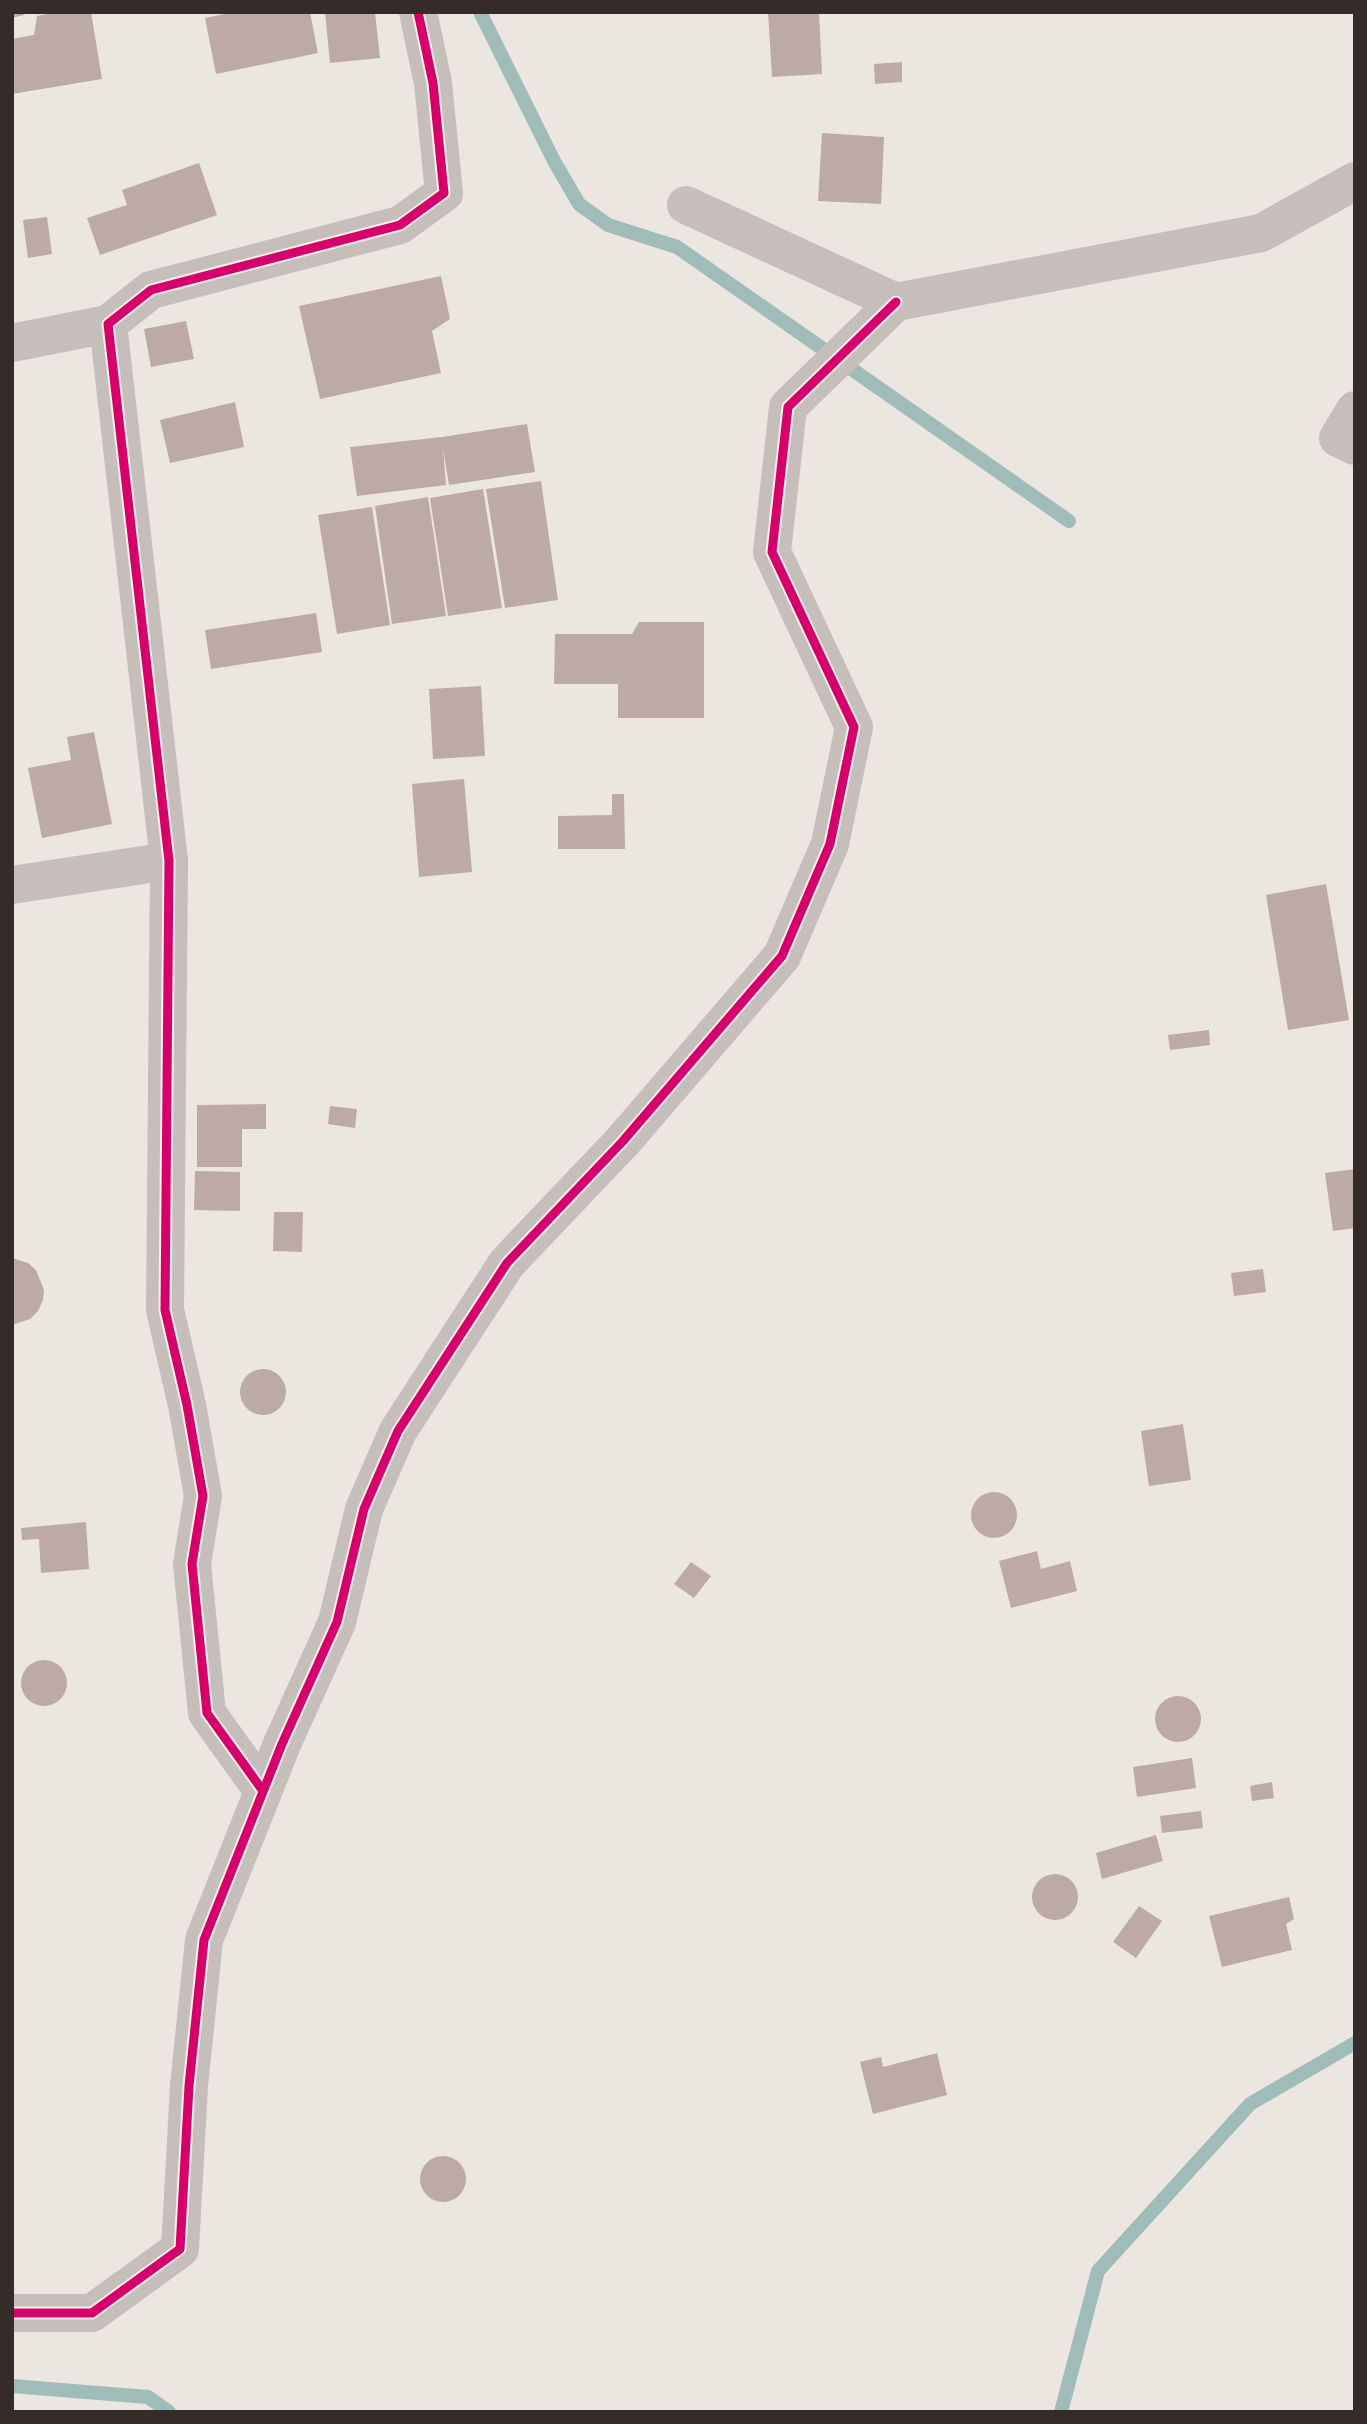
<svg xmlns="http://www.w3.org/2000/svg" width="1367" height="2424" font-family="Cabin,sans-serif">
<rect width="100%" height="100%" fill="#ece6e1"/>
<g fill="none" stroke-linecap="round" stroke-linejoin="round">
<!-- stream -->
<path stroke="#9fbcb8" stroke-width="14" d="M480,12l74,149 25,43 29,21 69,22 392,274
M12,2386l136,11 21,15
M1061,2412l37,-141 152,-167 105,-61"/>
</g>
<!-- building -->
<path fill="#beaaa4" d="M12,12h11l1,3 -12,3z
M57,12h34l11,67 -90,15v-55l22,-4 3,-19z
M234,12h76l8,41 -102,21 -11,-56z
M325,12h50l5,46 -50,5z
M768,12h51l3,62 -50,3z
M902,62v20l-27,2 -1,-20z
M822,133l62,4 -3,67 -63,-3z
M199,163l18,52 -117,40 -13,-37 40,-13 -5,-15z
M47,217l5,37 -24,4 -5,-38z
M441,276l9,43 -18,12 9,42 -121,26 -21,-93z
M186,321l8,38 -43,8 -7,-38z
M235,402l9,45 -74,16 -10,-43z
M527,424l8,48 -86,13 -6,-36 3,36 -89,11 -7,-49 92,-10z
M541,481l17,119 -53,8 -19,-119z
M483,489l19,119 -54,8 -18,-118z
M428,497l18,119 -54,8 -17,-118z
M372,507l18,118 -53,9 -19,-119z
M316,613l6,39 -111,17 -6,-39z
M639,622h65v96h-86v-34h-64l1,-50h77z
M481,686l4,70 -52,3 -4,-70z
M94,732l18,92 -70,14 -14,-70 43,-8 -4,-23z
M464,779l8,93 -53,5 -7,-93z
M612,794h12l1,55h-67v-33l54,-1z
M1326,884l23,136 -61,10 -22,-135z
M1209,1030l1,15 -40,5 -2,-15z
M266,1104v25h-24v38h-45v-62z
M330,1106l27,3 -2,19 -27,-4z
M1355,1169v59l-22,3 -8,-58z
M195,1171l45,1v39l-46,-1z
M274,1212h29l-1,40 -29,-1z
M12,1258l16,5 8,7 8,20 -1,10 -5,11 -8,8 -18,6z
M1263,1269l3,23 -32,4 -3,-23z
M240 1392a23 23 0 1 1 46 0a23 23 0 1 1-46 0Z
M1183,1424l8,56 -42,6 -8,-55z
M971 1515a23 23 0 1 1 46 0a23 23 0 1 1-46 0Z
M86,1522l3,47 -48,4 -2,-34 -17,1 -1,-12z
M1037,1551l4,18 29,-8 7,30 -66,17 -12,-47z
M691,1562l20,14 -17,22 -20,-14z
M21 1683a23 23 0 1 1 46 0a23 23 0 1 1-46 0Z
M1155 1719a23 23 0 1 1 46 0a23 23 0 1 1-46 0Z
M1192,1758l4,30 -59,9 -4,-30z
M1272,1782l2,16 -22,3 -2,-15z
M1201,1811l2,17 -41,5 -2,-17z
M1156,1835l7,26 -61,18 -6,-26z
M1032 1897a23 23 0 1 1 46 0a23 23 0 1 1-46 0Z
M1289,1897l5,22 -8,5 6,26 -70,17 -13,-51z
M1139,1906l23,15 -26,37 -23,-16z
M937,2053l10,42 -74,19 -13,-52 21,-5 2,10z
M420 2179a23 23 0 1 1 46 0a23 23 0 1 1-46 0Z"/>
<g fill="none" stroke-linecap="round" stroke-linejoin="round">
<!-- street -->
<path stroke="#c5beba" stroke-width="38" d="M686,205l210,97 365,-69 94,-52
M12,343l96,-19
M1355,410l-17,28 17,8
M12,885l157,-24
M263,1791l-56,-78 -15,-149 11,-68 -16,-91 -22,-95 4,-449 -61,-537 43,-34 249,-65 44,-32 -11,-110 -15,-71
M12,2313h80l88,-64 9,-163 15,-146 78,-196 55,-122 27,-113 34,-78 109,-168 116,-122 159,-185 48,-112 24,-117 -82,-175 16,-145 108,-105"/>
<defs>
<path id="cycleway" d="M263,1791l-56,-78 -15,-149 11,-68 -16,-91 -22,-95 4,-449 -61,-537 43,-34 249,-65 44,-32 -11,-110 -15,-71
M12,2313h80l88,-64 9,-163 15,-146 78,-196 55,-122 27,-113 34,-78 109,-168 116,-122 159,-185 48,-112 24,-117 -82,-175 16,-145 108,-105"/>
</defs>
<!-- cycleway casing -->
<use href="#cycleway" stroke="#f8efe9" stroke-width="13"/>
<!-- cycleway -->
<use href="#cycleway" stroke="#d6006c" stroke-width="9"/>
</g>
<!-- border -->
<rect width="1367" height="2424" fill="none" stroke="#352b29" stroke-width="28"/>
</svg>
